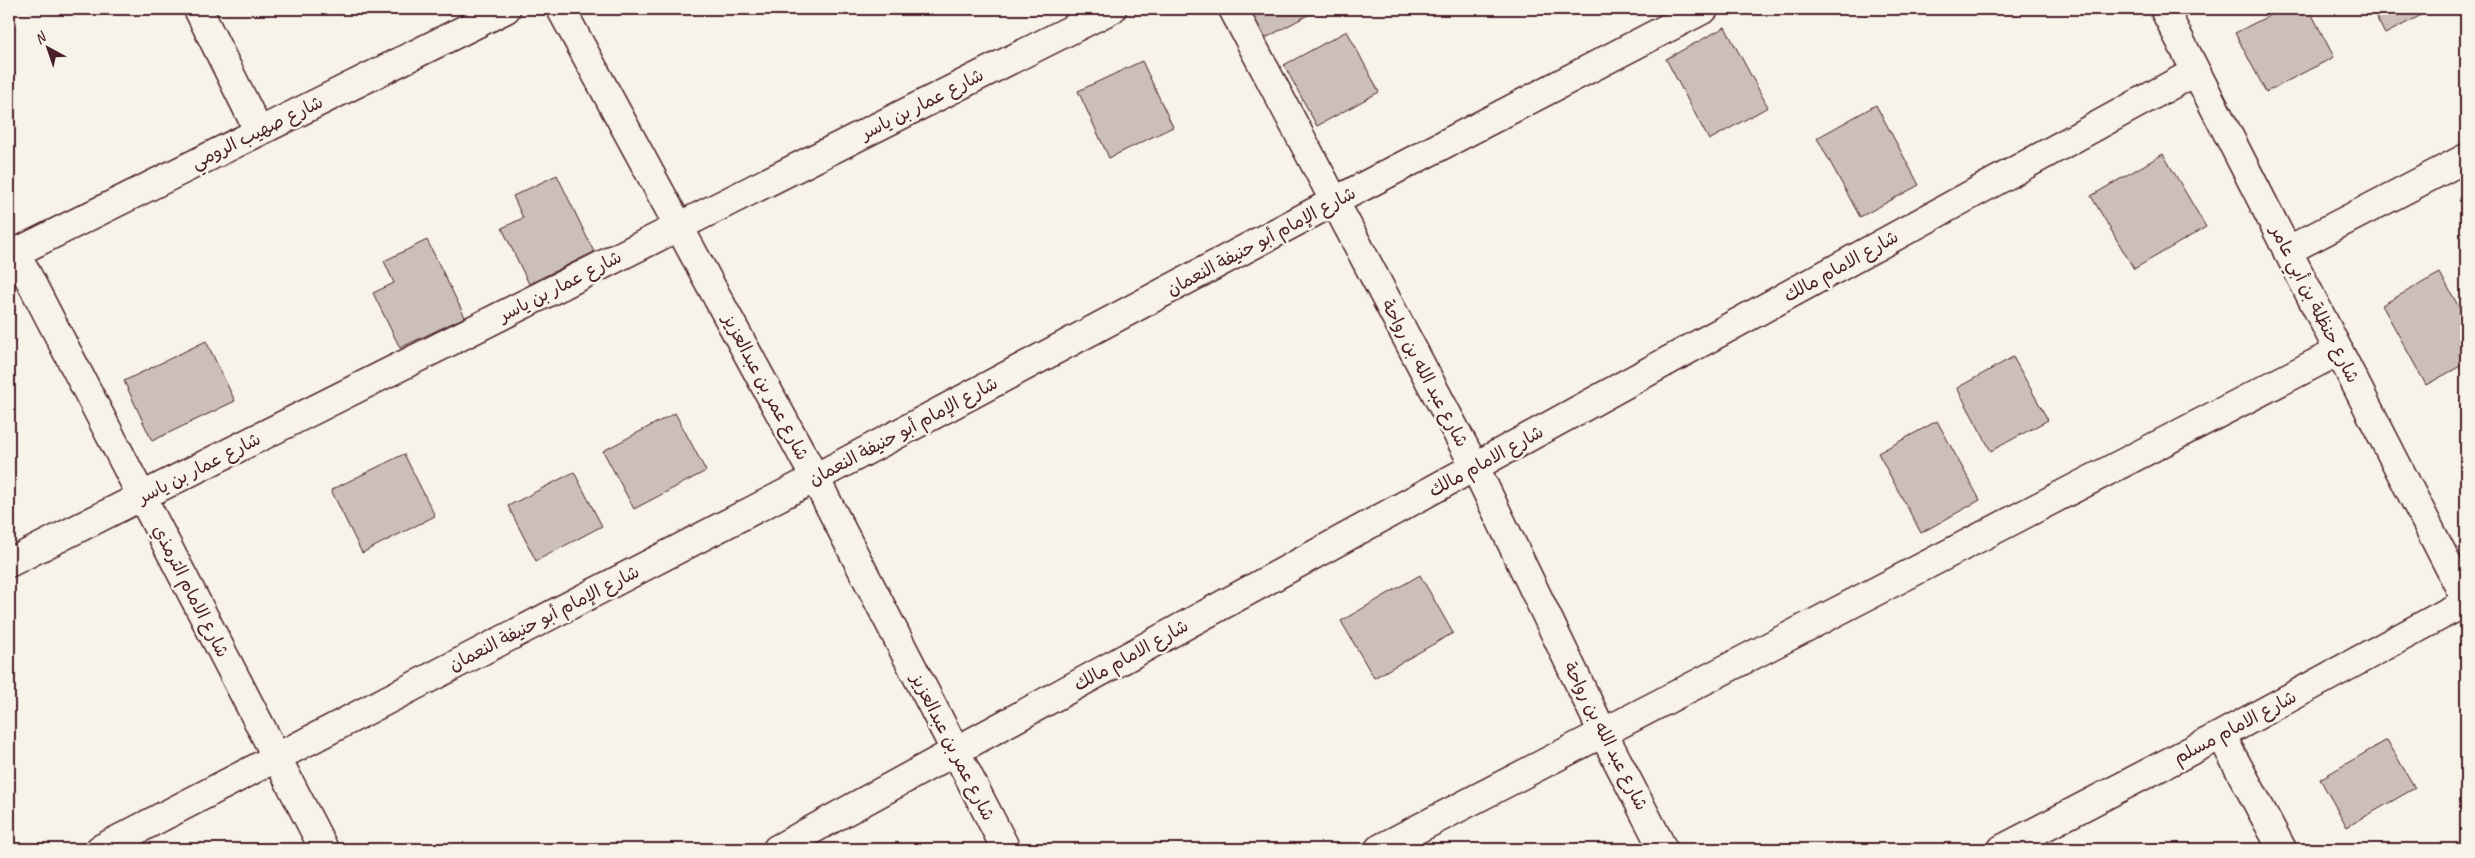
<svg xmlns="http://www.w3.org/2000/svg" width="2475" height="858" font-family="Caveat,'Playpen Sans Arabic',sans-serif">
<rect width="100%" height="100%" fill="#f7f3e8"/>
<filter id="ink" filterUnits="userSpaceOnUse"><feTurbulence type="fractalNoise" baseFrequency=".02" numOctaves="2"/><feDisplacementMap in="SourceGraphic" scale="10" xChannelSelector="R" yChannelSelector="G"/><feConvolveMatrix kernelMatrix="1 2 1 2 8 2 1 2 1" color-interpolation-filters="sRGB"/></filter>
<g filter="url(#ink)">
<!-- building -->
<path fill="#ccbfb9" stroke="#4a1f2b" d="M1245,9h74l-57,31z
M2282,9h27l25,48 -68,35 -31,-59z
M2372,9h61l-48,25z
M1725,27l43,80 -59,33 -43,-81z
M1347,31l32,61 -62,34 -33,-61z
M1142,61l31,66 -64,31 -31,-67z
M1876,105l43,80 -59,32 -43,-79z
M2163,154l43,73 -72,42 -43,-73z
M557,175l37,77 -65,32 -27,-56 21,-10 -10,-22z
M427,240l38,77 -65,31 -27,-55 21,-10 -10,-22z
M2440,273l26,47v43l-40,22 -44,-80z
M206,341l29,60 -83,40 -28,-60z
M2013,357l35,63 -57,31 -34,-63z
M675,413l31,58 -72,38 -31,-58z
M1937,421l43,79 -59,33 -43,-80z
M404,454l31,62 -73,37 -31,-63z
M574,472l28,54 -66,35 -28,-55z
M1420,575l33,58 -79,45 -33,-57z
M2387,740l28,48 -68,39 -27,-48z"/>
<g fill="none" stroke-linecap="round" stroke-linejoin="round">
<defs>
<path id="minor" d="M198,9l60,121
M561,9l254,469 191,371
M1233,9l242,458 128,266 60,116
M2164,9l302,591
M2287,251l179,-93
M16,253l308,596
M9,256l497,-247
M9,563l1103,-554
M2221,735l61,114
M100,849l715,-371 520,-277 369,-192
M777,849l1418,-777
M1379,849l960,-498
M2002,849l219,-114 245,-133"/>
</defs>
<!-- minor casing -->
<use href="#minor" stroke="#4a1f2b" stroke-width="31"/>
<!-- minor -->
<use href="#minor" stroke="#f7f3e8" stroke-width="28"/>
</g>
</g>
<g text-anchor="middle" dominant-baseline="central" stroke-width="5" stroke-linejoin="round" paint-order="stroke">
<!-- street labels -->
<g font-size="18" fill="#4a1f2b" stroke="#f7f3e8">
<text transform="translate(922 104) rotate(-27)">شارع عمار بن ياسر</text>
<text transform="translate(257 132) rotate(-26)">شارع صهيب الرومي</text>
<text transform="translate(1261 241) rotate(-28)">شارع الإمام أبو حنيفة النعمان</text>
<text transform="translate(1841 266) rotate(-29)">شارع الامام مالك</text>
<text transform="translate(560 286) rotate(-27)">شارع عمار بن ياسر</text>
<text transform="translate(2315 304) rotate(63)">شارع حنظلة بن أبي عامر</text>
<text transform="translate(1425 373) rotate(62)">شارع عبد الله بن رواحة</text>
<text transform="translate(766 387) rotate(62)">شارع عمر بن عبدالعزيز</text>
<text transform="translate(903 431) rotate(-28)">شارع الإمام أبو حنيفة النعمان</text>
<text transform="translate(1486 461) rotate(-29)">شارع الامام مالك</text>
<text transform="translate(199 468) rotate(-27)">شارع عمار بن ياسر</text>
<text transform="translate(191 591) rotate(63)">شارع الامام الترمذي</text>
<text transform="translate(544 618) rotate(-27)">شارع الإمام أبو حنيفة النعمان</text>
<text transform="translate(1131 655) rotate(-29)">شارع الامام مالك</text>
<text transform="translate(2235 727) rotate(-28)">شارع الامام مسلم</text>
<text transform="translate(1606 736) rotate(63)">شارع عبد الله بن رواحة</text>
<text transform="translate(953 747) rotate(63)">شارع عمر بن عبدالعزيز</text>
</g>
</g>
<!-- margin -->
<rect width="2475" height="858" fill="none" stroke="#f7f3e8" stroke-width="30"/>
<rect x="15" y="15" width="2445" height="828" fill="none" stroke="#4a1f2b" stroke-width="2" filter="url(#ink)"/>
<!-- north arrow -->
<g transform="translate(48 48) rotate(320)" stroke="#f7f3e8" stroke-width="4" paint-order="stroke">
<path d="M0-4L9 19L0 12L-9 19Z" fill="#4a1f2b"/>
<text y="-8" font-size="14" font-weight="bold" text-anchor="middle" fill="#4a1f2b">N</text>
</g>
</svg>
